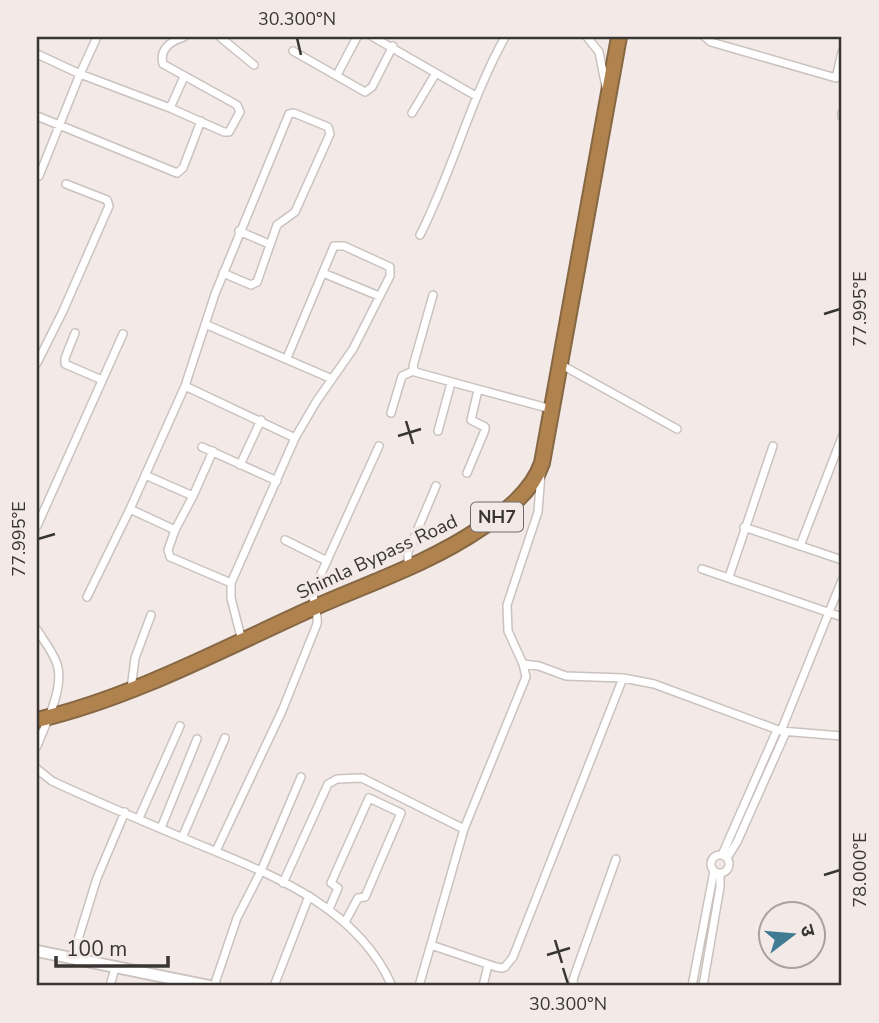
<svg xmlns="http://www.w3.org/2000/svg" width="879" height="1023" font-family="'Nunito Sans','Noto Sans Devanagari',sans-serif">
<rect width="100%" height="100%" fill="#f3eae7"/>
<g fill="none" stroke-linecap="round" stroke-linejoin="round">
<defs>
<path id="street" d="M220,37l34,28
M373,37l103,59
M587,37l12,15 7,35
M705,37l6,5 125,36 6,-26
M293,51l72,41 7,-5 21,-41
M37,54l43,20 17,-37
M337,75l20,-38
M170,108l14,-31
M412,113l24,-40
M842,113v4
M37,116l140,57 6,-5 18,-47
M39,176l41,-102 90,34 54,24h5l11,-20 -3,-7 -74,-41c-4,-15 8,-23 21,-27
M239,231l30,13
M420,235c33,-65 50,-135 85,-198
M323,273l56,23
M433,295l-20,71 2,6 136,37
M205,324l127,55
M75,333l-10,25v6l37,16
M37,363l26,-52 46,-105 -2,-6 -41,-16
M560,364l117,65
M185,386l110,52
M391,413l11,-37 11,-5
M438,431l13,-48
M202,447l75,34
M240,465l21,-45
M467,473l18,-43v-3l-14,-7 7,-30
M193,496l20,-45
M130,509l45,21 18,-34 -48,-21
M37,526l86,-192
M744,527l98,33
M175,530l-7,20 2,7 61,26
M285,540l42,21
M800,546l42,-109
M408,566v-14l28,-66
M702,569l140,48
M729,577l44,-131
M87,597l43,-88 55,-123 30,-92 74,-180 5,-1 34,14 2,7 -35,78 -18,13 -20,57 -6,3 -28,-12
M37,630c7,11 16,22 20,34 8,23 -12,61 -20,82
M242,641l-11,-43v-15l64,-145 21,-36 37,-53 37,-73v-9l-46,-21h-10l-47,112
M523,664l16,2 27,10 57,2 31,6 127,47 61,5
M131,689l4,-31 16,-43
M781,731l61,-151
M37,769l15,12c47,22 95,42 143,62 75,31 162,63 197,143
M139,818l41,-92
M161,828l36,-89
M182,838l43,-100
M216,851l66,-140 35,-87c2,-13 -7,-21 -2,-37l64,-141
M711 864a9 9 0 1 1 18 0a9 9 0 1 1-18 0Z
M722,855l55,-125
M727,858l10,-16 49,-110
M283,883l45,-99 9,-5 25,-1 102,51
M329,909l9,-21 -7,-5 38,-85 32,15 -36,84 -7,1 -13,24
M431,945l65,22 6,1 3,-1 8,-10 110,-279
M72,959l25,-81 28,-66
M110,986l5,-18
M214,986l23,-68 24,-47 40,-94
M274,986l35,-90
M419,986l45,-157 62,-152 -3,-13 -15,-33 -1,-26 31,-93 3,-39
M483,986l5,-21
M574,986l-1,-6 3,-9 40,-112
M692,986l22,-115
M703,986l17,-99v-14"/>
<path id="secondary" d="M37,951l172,35"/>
<path id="highway" d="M37,720c97,-23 185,-71 276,-112 56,-25 117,-45 168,-80 24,-16 51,-36 61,-65l77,-426"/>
</defs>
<!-- street casing -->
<use href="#street" stroke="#cac2bf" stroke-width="10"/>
<!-- secondary casing -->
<use href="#secondary" stroke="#cac2bf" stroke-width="14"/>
<!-- highway casing -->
<use href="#highway" stroke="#866744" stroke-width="18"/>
<!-- street -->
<use href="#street" stroke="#fff" stroke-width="7"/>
<!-- secondary -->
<use href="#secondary" stroke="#fff" stroke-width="10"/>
<!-- highway -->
<use href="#highway" stroke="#b0824d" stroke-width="14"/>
</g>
<!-- ticks -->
<path fill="none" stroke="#383533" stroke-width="2.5" d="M297,38l4,17M824,314l16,-5M406,421l7,23M398,436l23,-7M38,539l17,-5M824,875l16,-5M555,940l7,23M547,955l23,-7M563,968l5,16"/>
<g text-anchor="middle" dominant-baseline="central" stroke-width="7" stroke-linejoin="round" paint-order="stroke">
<!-- shield labels -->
<rect fill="#f3eae7" stroke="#706b69" stroke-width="2" x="471" y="502.5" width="52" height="29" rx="5"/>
<g font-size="18" font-weight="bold" fill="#383533">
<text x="497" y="517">NH7</text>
</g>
<!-- street labels -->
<g font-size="19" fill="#383533" stroke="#f3eae7">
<text transform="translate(377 557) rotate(-25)">Shimla Bypass Road</text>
</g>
</g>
<!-- border -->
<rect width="879" height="1023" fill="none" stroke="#f3eae7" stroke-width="77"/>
<!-- north arrow -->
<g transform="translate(792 935) rotate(74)"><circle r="33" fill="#f3eae7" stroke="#a8a29f" stroke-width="2"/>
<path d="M0-5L12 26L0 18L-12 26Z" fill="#407b93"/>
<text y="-10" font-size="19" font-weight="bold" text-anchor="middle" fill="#383533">उ</text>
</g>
<!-- scale -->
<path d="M56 956v10h112v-10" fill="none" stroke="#383533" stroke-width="3.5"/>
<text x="66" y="956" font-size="21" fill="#383533" stroke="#f3eae7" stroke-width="5" paint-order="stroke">100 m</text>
<rect x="38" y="38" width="802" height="946" fill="none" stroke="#383533" stroke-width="2.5"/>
<g font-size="18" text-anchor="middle" fill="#383533">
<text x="297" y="25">30.300°N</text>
<text transform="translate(860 309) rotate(-90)" y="6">77.995°E</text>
<text transform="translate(19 539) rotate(-90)" y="6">77.995°E</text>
<text transform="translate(860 870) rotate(-90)" y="6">78.000°E</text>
<text x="568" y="1010">30.300°N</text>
</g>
</svg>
